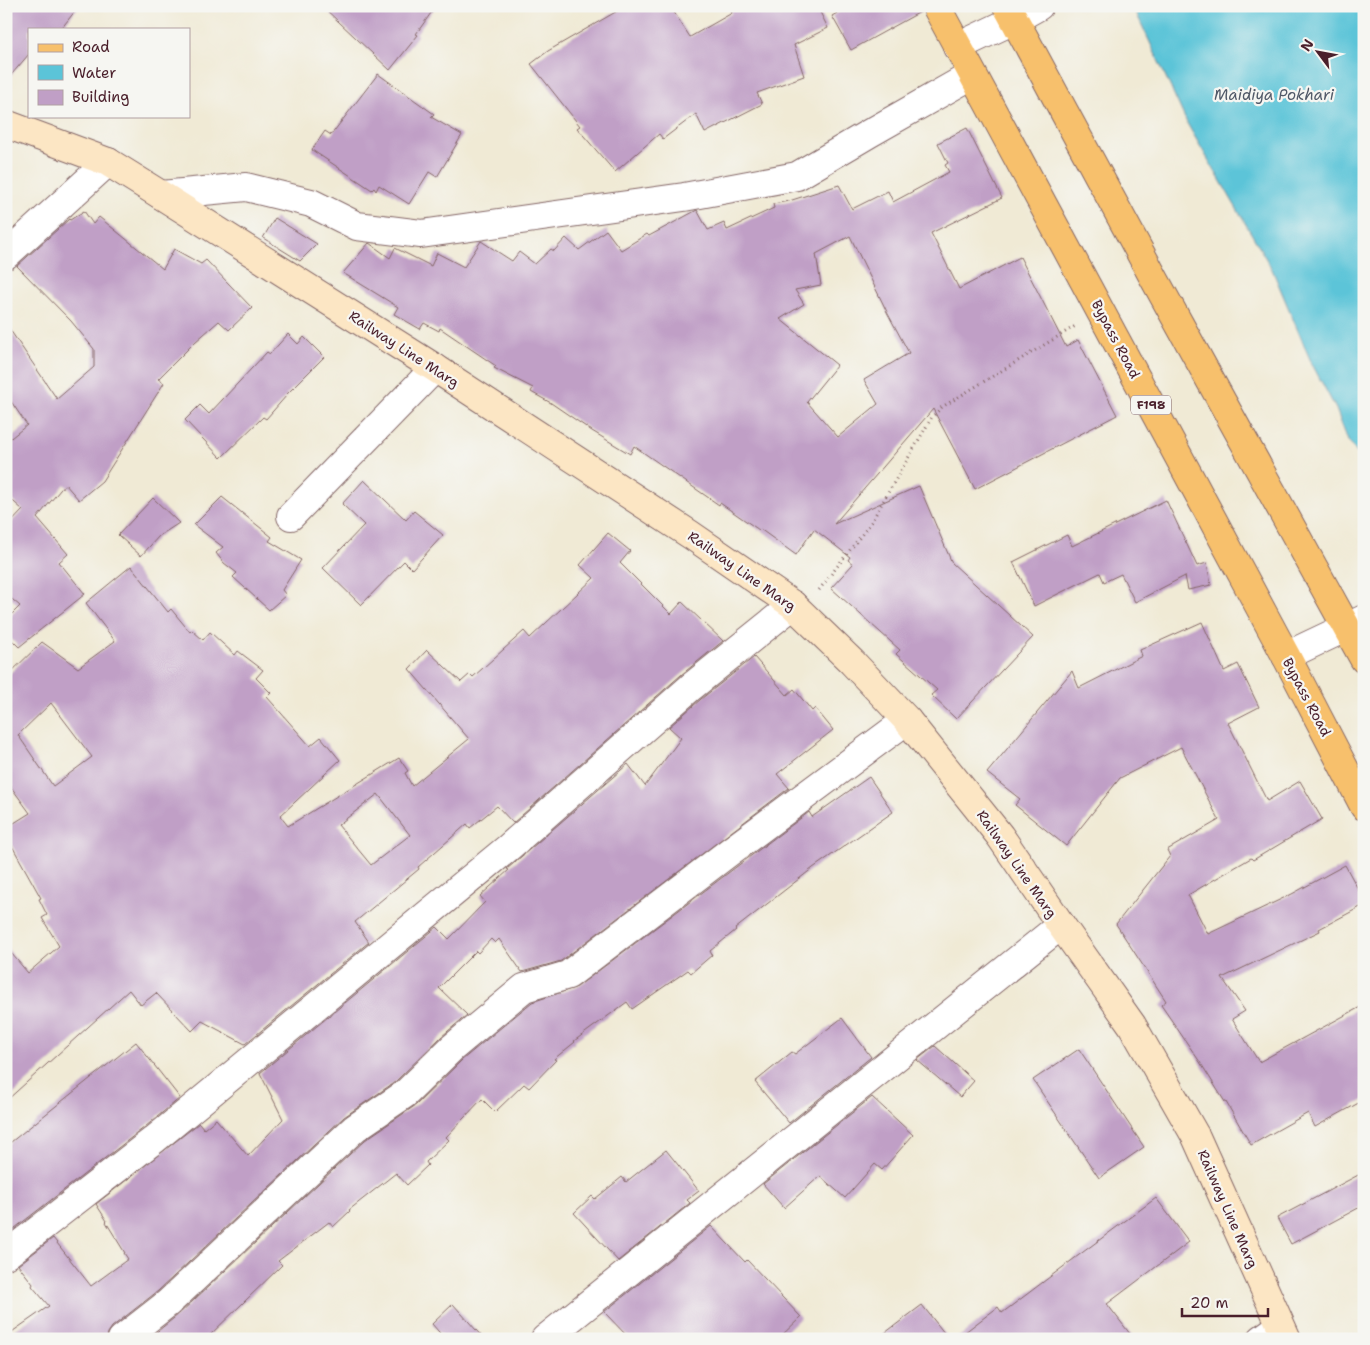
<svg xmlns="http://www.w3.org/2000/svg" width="1370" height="1345" font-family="'Shantell Sans',sans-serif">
<rect width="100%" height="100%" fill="#f6f6f2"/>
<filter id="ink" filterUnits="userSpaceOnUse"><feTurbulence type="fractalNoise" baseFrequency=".02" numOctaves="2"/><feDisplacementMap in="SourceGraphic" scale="10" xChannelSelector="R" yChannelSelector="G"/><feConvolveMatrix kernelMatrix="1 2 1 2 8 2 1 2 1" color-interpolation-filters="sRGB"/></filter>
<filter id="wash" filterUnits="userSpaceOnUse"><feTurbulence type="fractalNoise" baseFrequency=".0096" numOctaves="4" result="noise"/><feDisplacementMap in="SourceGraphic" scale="20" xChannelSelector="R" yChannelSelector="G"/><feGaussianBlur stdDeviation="1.12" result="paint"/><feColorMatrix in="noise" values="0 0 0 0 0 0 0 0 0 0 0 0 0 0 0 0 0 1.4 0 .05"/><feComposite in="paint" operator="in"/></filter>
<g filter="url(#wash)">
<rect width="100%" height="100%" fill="#f0ead5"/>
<!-- water -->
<path fill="#5bc4d8" stroke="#527282" d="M1135,6h229v456l-16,-21 -12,-32 -24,-45 -40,-95 -84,-144 -53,-115z"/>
<g id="blocks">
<!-- building -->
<path fill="#c09fc6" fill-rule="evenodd" d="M6,6h73l-18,23h-32v25l-23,27z
M322,6h114l-20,28 2,1 -28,35z
M626,6h44l20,31 42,-24 -3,-7h88l11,22 -34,17 10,31 -47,17 5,11 -57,29 -9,-19 -33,25 -4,-5 -44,38 -38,-44 3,-2 -49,-62 17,-13z
M849,6h71l2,5 -71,39 -19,-34z
M378,74l56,40 -3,3 31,18 -25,42 -8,-5 -20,32 -30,-19 -3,6 -2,-3 -2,2 -60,-40 13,-19 6,4z
M967,128l35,70 -71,35 28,56 61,-32 46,90 12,-7 39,75 -142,74 -42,-80 -99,115 85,-38 33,77 81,74 -77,82 -25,-24 6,-5 -41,-36 4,-4 -69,-62 22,-24 -5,-4 2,-3 -36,-28 -18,26 -36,-26 -1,1 -39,-27 -1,2 -85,-59 -4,8 -38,-23 -41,-28 -20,-11 2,-4 -39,-20 2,-2 -56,-38 -1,3 -15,-8 -4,6 -26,-15 4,-7 -55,-34 26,-30 21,15 5,-10 36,18 6,-13 27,14 17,-26 31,20 7,-9 16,12 16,-15 3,2 12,-13 13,12 27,-20 15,20 26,-16 2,2 48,-26 11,20 16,-7 3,7 47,-22 -1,-4 16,-3 50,-16 13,24 36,-18 5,11 56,-30 -4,-7 3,-2 -10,-20zM850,236l38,78 21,39 -45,27 14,24 -40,33 -31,-35 30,-37 -57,-46 24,-15 -9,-14 26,-5 -5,-31z
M84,211l9,13 6,-7 64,52 11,-20 27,15 5,-4 46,48 -23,22 -10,-9 -24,21 -37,37 6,4 -62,98 -23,19 -14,-16 -28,34 31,36 -9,8 26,32 -66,53 -13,-13v-14l14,-14 -14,-12v-66l17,-18 -17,-15v-53l21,-17 -21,-31v-70l51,75 37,-32v-18l-23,-28 -54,-55 52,-47 1,1z
M275,218l42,26 -17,17 -37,-23z
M288,334l10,10 6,-7 20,20 -38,38h1l-21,24 -3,-2 -42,41 -36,-38 15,-15 9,9 58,-62 3,2z
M364,480l42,40 8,-9 29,24 -31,34 -8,-8 -43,44 -38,-37 41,-43 -22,-21z
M222,497l50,40 -3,4 32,19 -19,30 4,5 -17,15 -36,-33 4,-4 -13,-10 -8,-10 7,-6 -29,-22z
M153,498l26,25 -20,13 -18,20 -23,-21z
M1166,500l31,66 10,-3 4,22 -23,5 -3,-14 -50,26 -14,-28 -17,8 -4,-9 -66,33 -21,-44 54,-27 5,11z
M608,533l22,18 -10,12 51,51 11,-12 41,39 -42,34 -168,148 -16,-17 -27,22 -3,-4 -49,43 1,2 -64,53 14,20 -124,102 -43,-23 -10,10 -36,-38 -15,12 -12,-15 -123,111v-154l22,26 31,-27 -17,-28 5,-3 -8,-16 2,-1 -35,-63v-7l24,-15 -24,-33v-103l36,-35 36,26 37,-27 -29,-38 45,-37 37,46 3,-3 19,23 2,-2 11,10 7,-8 25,23 3,-4 25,19 -7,8 15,15 -4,4 43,49 11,-9 19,23 -60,56 8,10 111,-68 9,13 -3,2 7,13 57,-47 -60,-70 18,-19 34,32 9,-8 3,3 51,-46 6,7 64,-60 -14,-13zM51,703l41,54 -39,29 -35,-51zM378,794l32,41 -39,30 -33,-40z
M1202,622l22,49 14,-7 21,43 -31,16 39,78 33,-20 22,38 -69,41 -2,-2 -63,37 20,39 84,-40 53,-29 19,35v5l-45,24 1,2 -98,47 23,33 -13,8 27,43 105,-57v95l-49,27 -7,-14 -57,32 -25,-43h-1l-25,-40 -39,-57 5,-4 -50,-77 54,-68 -3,-6 52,-30 -38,-73 -61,31 -54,68 -51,-41 5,-6 -33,-26 85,-102 7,17 63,-32 -2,-6z
M754,657l33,38 7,-6 18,22 3,-3 18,22 -56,44 12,14 -228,173 -39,11 -23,-33 -4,4 -4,-4 -13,14 -2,-2 -37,37 28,27 -26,22 -46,45 -51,35 -186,174 -46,36 -4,6 -1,6h-101v-3l43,-30 -17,-20 1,-2 -15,-19 35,-27 38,48 37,-27 -4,-6h1l-19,-31 1,-1 -11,-17 103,-81 5,6 12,-10 32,37 35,-37 -23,-46 177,-146 12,12 36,-37 -5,-6 29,-26 -2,-1 121,-105 17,22 36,-48 -12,-11 32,-28z
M869,777l24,35 -80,56 -78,61 1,1 -26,21 2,4 -21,18 -3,-3 -56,39 -5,-7 -53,39 1,1 -21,17 2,1 -27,28 -5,-4 -29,28 -13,-13 -36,38 3,3 -23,22 2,3 -21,20 -11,-12 -47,37 1,1 -17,16 -4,-5 -51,39 4,4 -76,74h-58l31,-25 186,-174 51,-35 46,-45 70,-58 45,-15 232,-175 3,5z
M842,1018l29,39 -82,66 -34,-41 37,-30 3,2z
M136,1042l44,56 -35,29 -139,108v-89z
M935,1046l39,35 -14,16 -43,-37z
M1079,1049l65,98 -45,31 -66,-98z
M872,1097l41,38 -31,35 -7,-6 -30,34 -25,-22 -36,32 -21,-24z
M666,1150l33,41 -12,9 3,3 -72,58 -44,-48 18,-17 3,3 27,-22 4,5z
M1364,1172v33l-73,39 -14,-26z
M1156,1198l33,44 -82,62 27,35h-178l42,-32 4,6 73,-55z
M711,1226l34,36 2,-2 54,57 -23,22h-148l-26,-27z
M453,1304l31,35h-39l-13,-15z
M922,1305l27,34h-72z"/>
</g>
</g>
<g filter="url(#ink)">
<use href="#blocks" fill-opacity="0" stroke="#846666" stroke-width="1"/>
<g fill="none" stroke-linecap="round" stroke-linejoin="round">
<defs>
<path id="street" d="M957,47l57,-27 25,-14
M161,195l85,-8 65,16 46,23 64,8 263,-37 113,-21 73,-43 102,-58
M6,255l102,-93
M291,516l144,-148
M1286,656l78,-37
M6,1255l149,-116 354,-292 182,-160 102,-82
M122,1339l46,-36 187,-175 50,-34 47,-46 72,-60 44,-13 160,-122 179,-133
M545,1339l516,-414
M1262,1339l18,-13"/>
<path id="secondary" d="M6,124l102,38 53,33 274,173 256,167 102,70 59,57 55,58 93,116 61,89 71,100 64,112 91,202"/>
<path id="primary" d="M936,6l350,650 78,150
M1007,6l149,276 208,377"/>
</defs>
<!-- street casing -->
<use href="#street" stroke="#846666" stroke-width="30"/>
<!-- secondary casing -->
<use href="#secondary" stroke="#846666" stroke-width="30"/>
<!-- primary casing -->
<use href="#primary" stroke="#846666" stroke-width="30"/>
<!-- path -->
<path stroke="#846666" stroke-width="3" stroke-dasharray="1 4" stroke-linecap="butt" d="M819,590l51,-66 62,-107 10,-10 135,-82"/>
<!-- street -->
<use href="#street" stroke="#fff" stroke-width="28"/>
<!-- secondary -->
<use href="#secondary" stroke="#fce6c4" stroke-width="28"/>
<!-- primary -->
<use href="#primary" stroke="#f7c06c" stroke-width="28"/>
</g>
</g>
<g text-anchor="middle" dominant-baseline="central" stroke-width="4.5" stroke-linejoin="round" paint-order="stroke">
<!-- shield labels -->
<rect fill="#f6f6f2" stroke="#7e6067" stroke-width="1" x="1131" y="395.5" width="40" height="19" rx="4"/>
<g font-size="12" font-weight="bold" fill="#4a1f2b">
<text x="1151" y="405">F198</text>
</g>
<!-- street labels -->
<g font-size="14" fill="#4a1f2b" stroke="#f6f6f2">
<text transform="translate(1116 339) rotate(62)">Bypass Road</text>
<text transform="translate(404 349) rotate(33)">Railway Line Marg</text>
<text transform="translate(742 571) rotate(35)">Railway Line Marg</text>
<text transform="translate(1307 697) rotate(62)">Bypass Road</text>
<text transform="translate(1017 864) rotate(55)">Railway Line Marg</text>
<text transform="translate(1228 1209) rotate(66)">Railway Line Marg</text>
</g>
<!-- water labels -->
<g font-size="15" font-style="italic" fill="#505968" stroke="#f6f6f2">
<text x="1274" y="95">Maidiya Pokhari</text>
</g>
</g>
<!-- margin -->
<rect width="1370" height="1345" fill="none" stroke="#f6f6f2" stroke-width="25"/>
<!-- legend -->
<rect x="28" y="28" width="162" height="90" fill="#f6f6f2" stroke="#b1a0a2"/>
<rect x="38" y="44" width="25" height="8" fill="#f7c06c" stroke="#b1a0a2"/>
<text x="72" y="52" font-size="15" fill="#4a1f2b">Road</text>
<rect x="38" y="65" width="25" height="15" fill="#5bc4d8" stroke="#b1a0a2"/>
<text x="72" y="78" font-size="15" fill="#4a1f2b">Water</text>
<rect x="38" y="90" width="25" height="15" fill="#c09fc6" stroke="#b1a0a2"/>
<text x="72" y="102" font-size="15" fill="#4a1f2b">Building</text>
<!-- north arrow -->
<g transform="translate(1318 52) rotate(302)" stroke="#f6f6f2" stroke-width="4" paint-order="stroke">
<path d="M0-4L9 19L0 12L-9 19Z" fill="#4a1f2b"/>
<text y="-8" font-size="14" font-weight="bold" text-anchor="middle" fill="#4a1f2b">N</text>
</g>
<!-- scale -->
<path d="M1182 1308v8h86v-8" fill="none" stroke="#4a1f2b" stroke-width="2.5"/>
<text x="1190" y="1308" font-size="15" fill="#4a1f2b" stroke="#f6f6f2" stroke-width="4" paint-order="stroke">20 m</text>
</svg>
